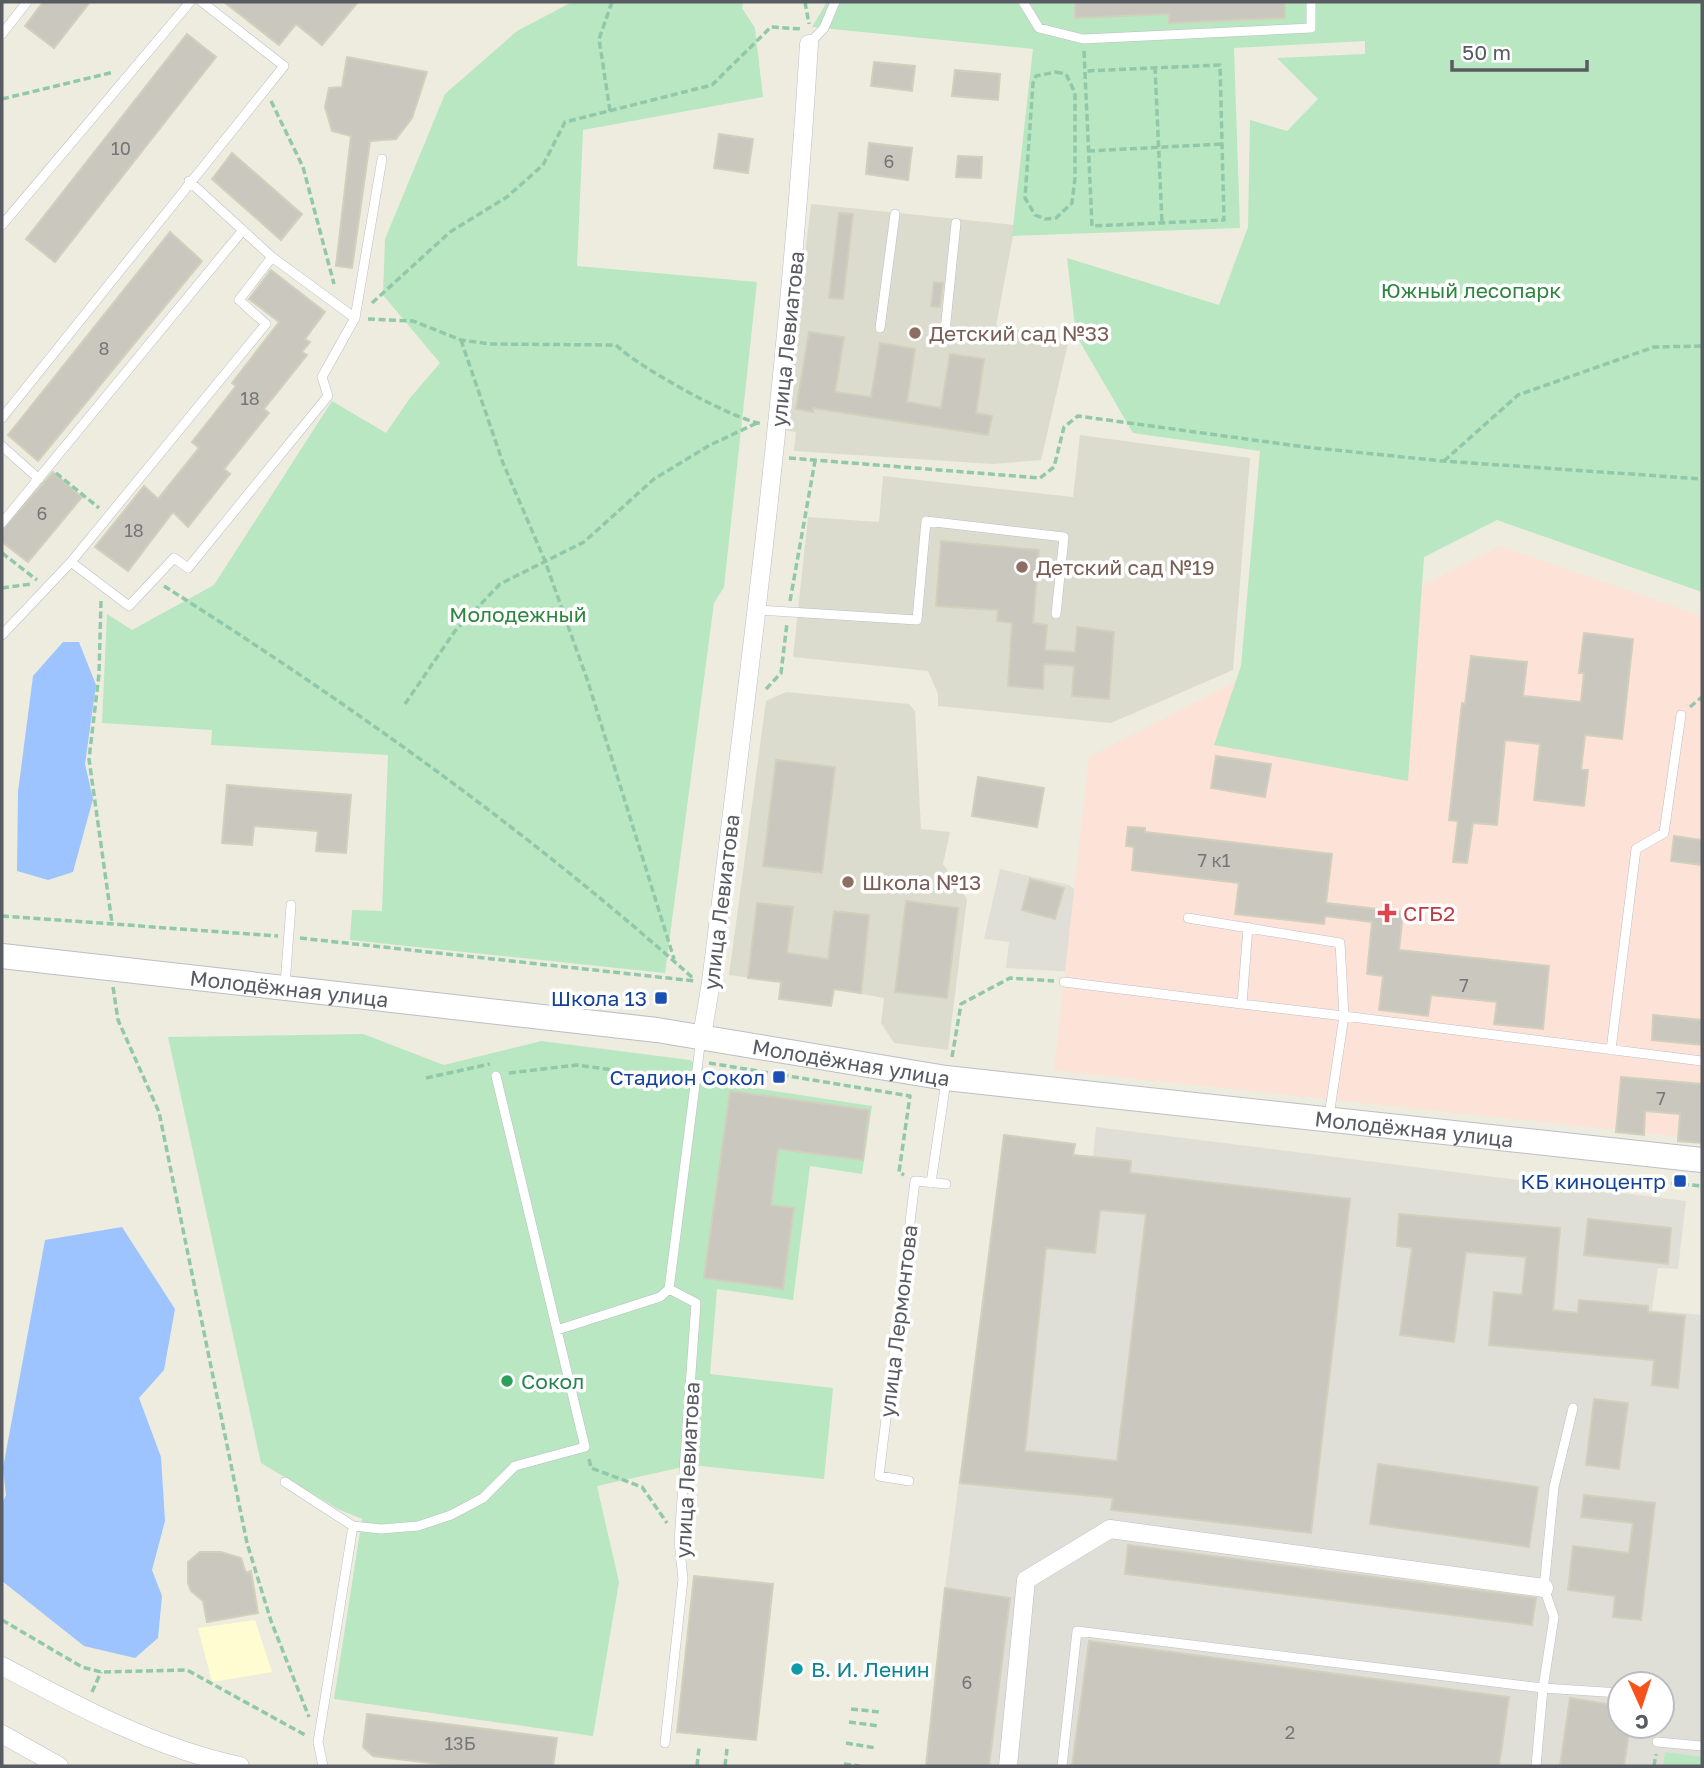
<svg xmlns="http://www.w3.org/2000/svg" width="1704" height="1768" font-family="'Golos Text',sans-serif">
<rect width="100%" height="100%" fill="#edecdf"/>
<!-- commercial -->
<path fill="#fffcd2" d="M255,1620l17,52 -60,10 -14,-54z"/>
<!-- industrial -->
<path fill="#e0dfd7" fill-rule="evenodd" d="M1000,869l69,16 14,11 -10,76 -67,-4 3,-26 -25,-3z
M1096,1127l590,74 -8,68 -20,-1 -6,42 50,5v451h-776l19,-178 59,-453 71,9 -1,11 19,2zM1620,1684h42v42h-42z"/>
<!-- education -->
<path fill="#dcdcce" d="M811,204l204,21 -19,101 73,13 -28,121 -48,4 -199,-13 2,-19 -12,-2z
M1080,435l170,23 -17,212 -122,53 -173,-17v-12l-10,-23 -135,-14 15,-140 71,5 4,-46 190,21z
M786,692l123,12 6,7 6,118 29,3 -7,32 24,35 -19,151 -54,-7 -13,-20 3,-25 -50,-9 -3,17 -52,-7 2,-17 -52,-7 37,-274z"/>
<!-- medical -->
<path fill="#fde2d8" d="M1500,546l202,70v523l-648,-69 35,-313z"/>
<!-- green -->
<path fill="#b9e7c1" d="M572,2h171l-1,6 13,20 8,69 -180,33 -6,136 180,16 -33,305 -10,16 -49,370 -315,-33 2,-30 30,1 6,-156 -177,-10 1,-15 -110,-7 5,-109 25,16 82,-45 118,-184 54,32 24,-35 30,-35 -57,-68 2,-56 60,-145 72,-63z
M827,2h875v590l-205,-72 -73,37 -16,224 -194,-36 27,-79 19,-215 -127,-18 -57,-98 -9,-77 152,47 29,-78 2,-107 37,11 31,-32 -41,-41 88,-4v-13l-131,7 6,180 -228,8 21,-187 -221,-22z
M363,1034l81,31 97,-24 149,19 37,24 145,22 -10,68 -52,-8 -17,134 -76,-11 -7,85 123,14 -9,91 -132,-14 -95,21 22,96 -26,154 -259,-37 28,-180 -24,-10 -77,-46 -93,-426z
M1665,1752l37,5v9h-39z"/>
<!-- water -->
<path fill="#9dc4ff" d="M63,642h16l17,43 -11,79 8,35 -20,73 -25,8 -31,-9 1,-79 15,-116z
M122,1227l53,82 -11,61 -25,28 22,59 4,64 -13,49 10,26 -4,42 -23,20 -51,-12 -82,-65v-77l4,-9 -3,-27 42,-228z"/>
<!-- building -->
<path fill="#cac8be" stroke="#d2cfbd" stroke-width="2" fill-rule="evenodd" d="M43,2h47l-36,46 -29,-22z
M224,2h134l-36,43 -26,-21 -17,21z
M1075,2h210v16l-116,5v-9l-94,4z
M187,34l29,23 -161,205 -29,-23z
M347,57l80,15 -15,46 -16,21 -26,2 -18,127 -16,-2 15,-130 -19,-5 -7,-24 4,-19 13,-1z
M874,62l41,4 -3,25 -41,-5z
M955,70l45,4 -2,26 -46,-4z
M719,134l34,5 -5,34 -34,-5z
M869,143l43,5 -4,32 -42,-6z
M232,153l70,61 -21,26 -69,-61z
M958,156l24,1 -1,21 -25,-1z
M839,213l14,1 -10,85 -14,-1z
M170,232l32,29 -164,200 -30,-26z
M271,270l54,42 -20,27 5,3 -8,10 5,3 -43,54 5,4 -45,56 6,5 -42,53 -15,-15 -45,59 -33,-24 49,-61 14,13 41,-51 -7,-6 44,-56 -4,-3 47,-61 -30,-23z
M934,282l9,1 -3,24 -9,-1z
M809,332l35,5 -9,55 36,5 9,-54 35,6 -8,53 34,6 9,-54 34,5 -8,54 16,3 -4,19 -175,-27v4l-17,-3z
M53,472l29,25 -54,65 -26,-20v-12z
M941,541l98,9 -6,73 14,2 -2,25 30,2 2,-25 37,5 -5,67 -37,-3 2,-30 -30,-2 -1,25 -35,-3 4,-63 -15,-2 1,-11 -62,-4z
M1584,633l49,6 -11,100 -37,-4 -4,35h7l-4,36 -50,-6 6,-56 -35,-4 -8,85 -24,-2 -6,40 -14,-1 5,-41 -9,-1 13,-117 3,1 6,-48 56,6 -4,34 58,6 3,-29h-5z
M1216,756l55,8 -6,33 -54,-9z
M776,760l59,7 -13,106 -59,-7z
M978,777l66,11 -7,39 -65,-11z
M227,785l124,10 -5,58 -30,-2 2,-20 -64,-5 -2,19 -30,-2z
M1128,827l17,1v4l187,22 -6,49 77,9 -4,38 150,16 -6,63 -49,-5 3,-22 -66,-7 -3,21 -49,-6 4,-34 -16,-2 5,-52 -47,-6 -1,8 -89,-10 4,-31 -107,-13 2,-23 -8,-1z
M1674,836l28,4v25l-31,-4z
M1030,879l34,9 -9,31 -33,-9z
M906,901l52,7 -11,90 -52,-6z
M757,903l36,4 -6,46 41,6 6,-48 35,4 -8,78 -27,-4 -3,17 -52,-7 2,-17 -33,-4z
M1653,1015l49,5v25l-50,-5z
M1621,1077l81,7v59l-24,-2 2,-27 -35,-3 -1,24 -28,-3z
M730,1091l139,19 -6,50 -85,-11 -7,56 23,3 -11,81 -79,-11z
M1004,1135l71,9 -2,11 58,6 -1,12 220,26 -39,334 -200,-23 2,-12 -153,-15zM1100,1210l46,4 -29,247 -92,-10 21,-203 49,5z
M1399,1214l161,14 -7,82 25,3 1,-13 69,6v6l37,4 -7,72 -26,-3 2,-25 -165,-15 5,-53 28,3 4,-38 -60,-5 -12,90 -54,-7 12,-87 -15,-2z
M1588,1219l83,9 -3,36 -84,-9z
M1594,1399l34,4 -9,66 -33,-4z
M1378,1464l160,23 -9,60 -159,-23z
M1584,1495l71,8 -14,117 -28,-3 2,-21 -47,-6 5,-44 56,7 4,-30 -52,-6z
M1128,1545l408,53 -4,27 -407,-51z
M200,1552h21l20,6 5,15 5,-2 7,42 -51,9 -4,-21 -12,-10 -3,-8v-21z
M694,1576l79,8 -17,156 -79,-8z
M945,1588l65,10 -21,168h-63z
M1089,1641l420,56 -10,69h-427z
M1570,1698l50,8v20h10l-6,40h-64z
M367,1714l190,24 -4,28h-98l-82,-10 -10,-9z"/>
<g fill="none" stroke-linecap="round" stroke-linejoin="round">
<defs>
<path id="lane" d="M1023,2l16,26 44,11 228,-11v-26
M2,34l25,-32
M809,44l15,-16 11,-26
M2,225l188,-223
M355,318l27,-159
M880,328l15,-114
M944,341l12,-118
M2,418l282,-352 -82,-64
M2,446l37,33
M2,523l241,-293
M71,562l195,-238 -27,-24 33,-43
M758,610l159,10 9,-99 138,16 -8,77
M2,635l69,-73 58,44 45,-48 14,10 140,-172 -6,-19 33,-59 -83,-61 -83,-76
M1188,918l152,25 4,73 358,45
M1064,982l178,22 6,-77
M285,985l6,-80
M1242,1004l102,12 -15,100
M1611,1050l25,-201 28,-16 17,-118
M931,1183l15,-102
M557,1330l103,-33 9,-8
M909,1481l-30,-5 36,-295 31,3
M285,1482l68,44 28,3 37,-3 33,-11 32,-17 32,-32 70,-19 -89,-371
M1657,1742l45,4
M665,1743l18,-164 -4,-38 17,-238 -27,-14 32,-251
M323,1766l-5,-24 35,-216
M1062,1766l15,-135 466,57 77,5
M1536,1766l7,-78 11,-71 -10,-29 10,-101 19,-79"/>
<path id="street" d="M702,1036l9,-54c39,-313 79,-624 98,-938
M2,1666c75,40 153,82 238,100
M2,1734l57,32
M1008,1766l18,-186 84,-51 434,59"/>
<g id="secondary">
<path id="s1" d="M2,956l655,74 289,48 756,82"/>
</g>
</defs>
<!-- lane casing -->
<use href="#lane" stroke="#bcbec5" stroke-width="10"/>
<!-- street casing -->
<use href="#street" stroke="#bcbec5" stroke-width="19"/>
<!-- secondary casing -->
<use href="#secondary" stroke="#bcbec7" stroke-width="26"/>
<!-- path -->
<path stroke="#92c8aa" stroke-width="3.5" stroke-dasharray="7 3.5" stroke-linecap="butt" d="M805,2l4,22
M1084,51l8,175 132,-6 -4,-155 -135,6
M1155,67l7,156
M1056,72l10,2 9,19v85l-3,25 -16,15 -11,1 -10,-4 -10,-17 8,-115 3,-7z
M2,99l112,-27
M271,101l32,66 31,117
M610,111l-11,-72 13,-37
M1088,151l134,-7
M372,303l78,-71 57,-35 36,-32 22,-43 147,-37 59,-58 31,2
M368,319l45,2 48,19 29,4 126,1c22,22 116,74 146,79
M461,340l42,123 42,98 43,121 86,277
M789,458l251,20 14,-11 10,-40 14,-11 227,31 138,14 259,18
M1444,461l74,-66 136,-48 48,-1
M56,473l43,35
M2,553l35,27
M164,586c186,118 366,246 530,393
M2,588l29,-4
M101,601l-2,73 -10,85 23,164
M790,601l25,-140
M766,689l15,-16 6,-50
M405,704l50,-73 45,-47 84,-42 70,-63 56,-34 47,-22
M1690,707l12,-10
M2,916l276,20
M300,938l395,43
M113,987l5,33 41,92 88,431 24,78 38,96
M952,1057l9,-53 49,-26 44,3
M709,1063l201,33 -11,76 5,3
M509,1073l68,-8 108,15
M426,1078l64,-14
M1640,1180l62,6
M589,1459l2,9 51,19 25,36
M2,1620l80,47 19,5 86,-2 120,66
M92,1692l9,-20
M851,1709l29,3
M849,1722l30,4
M846,1743l30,5
M844,1764l16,2
M697,1766l2,-19
M725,1766l2,-17
M1654,1766l2,-12"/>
<!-- lane -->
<use href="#lane" stroke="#fff" stroke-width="9"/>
<!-- street -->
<use href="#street" stroke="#fff" stroke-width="18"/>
<!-- secondary -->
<use href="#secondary" stroke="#fff" stroke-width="24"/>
</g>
<!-- markers -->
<g fill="#8d6e63" stroke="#fff" stroke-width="2.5">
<circle cx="915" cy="333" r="7"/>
<circle cx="1022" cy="567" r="7"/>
<circle cx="848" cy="882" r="7"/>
</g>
<path fill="#e0444e" stroke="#fff" stroke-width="2.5" d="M1383.5 902.5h7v7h7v7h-7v7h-7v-7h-7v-7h7z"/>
<g fill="#1a4fb4" stroke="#fff" stroke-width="2.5">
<rect x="654" y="991" width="14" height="14" rx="3.5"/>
<rect x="772" y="1070" width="14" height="14" rx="3.5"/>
<rect x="1673" y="1174" width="14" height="14" rx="3.5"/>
</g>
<circle fill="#2e9e5b" stroke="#fff" stroke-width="2.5" cx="507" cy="1381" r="7"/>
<circle fill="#0f9aa8" stroke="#fff" stroke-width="2.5" cx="797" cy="1669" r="7"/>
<g text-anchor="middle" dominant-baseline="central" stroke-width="7" stroke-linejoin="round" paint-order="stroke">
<!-- number labels -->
<g font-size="18" fill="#747679">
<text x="121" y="148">10</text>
<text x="889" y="161">6</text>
<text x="104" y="348">8</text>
<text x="250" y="398">18</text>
<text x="42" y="513">6</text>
<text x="134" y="530">18</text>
<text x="1214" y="860">7 к1</text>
<text x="1464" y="985">7</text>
<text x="1661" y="1098">7</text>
<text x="967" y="1682">6</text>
<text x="1290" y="1732">2</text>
<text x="460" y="1743">13Б</text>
</g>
<!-- park labels -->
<g font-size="21" fill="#2d8540" stroke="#fff">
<text x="1471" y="290">Южный лесопарк</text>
<text x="518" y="614">Молодежный</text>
</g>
<!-- education labels -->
<g font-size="21" fill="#785e54" stroke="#fff" text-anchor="start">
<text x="929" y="333">Детский сад №33</text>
<text x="1036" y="567">Детский сад №19</text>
<text x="862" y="882">Школа №13</text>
</g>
<!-- street labels -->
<g font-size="21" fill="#585b62" stroke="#fff">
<text transform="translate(787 339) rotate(-84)">улица Левиатова</text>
<text transform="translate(721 902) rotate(-83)">улица Левиатова</text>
<text stroke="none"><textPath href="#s1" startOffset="289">Молодёжная улица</textPath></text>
<text stroke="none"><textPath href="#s1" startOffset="856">Молодёжная улица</textPath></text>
<text stroke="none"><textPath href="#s1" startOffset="1423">Молодёжная улица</textPath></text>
<text transform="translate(898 1321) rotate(-83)">улица Лермонтова</text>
<text transform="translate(687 1470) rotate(-87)">улица Левиатова</text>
</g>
<!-- health labels -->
<g font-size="21" fill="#be3a42" stroke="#fff" text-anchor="start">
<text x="1403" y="913">СГБ2</text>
</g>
<!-- transit labels -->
<g font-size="21" fill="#164399" stroke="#fff" text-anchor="end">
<text x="647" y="998">Школа 13</text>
<text x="765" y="1077">Стадион Сокол</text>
<text x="1666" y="1181">КБ киноцентр</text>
</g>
<!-- leisure labels -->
<g font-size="21" fill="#27864d" stroke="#fff" text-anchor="start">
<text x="521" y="1381">Сокол</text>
</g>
<!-- culture labels -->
<g font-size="21" fill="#0d838f" stroke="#fff" text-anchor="start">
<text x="811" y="1669">В. И. Ленин</text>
</g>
</g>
<!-- border -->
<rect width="1704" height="1768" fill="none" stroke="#585b62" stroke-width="7"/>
<!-- north arrow -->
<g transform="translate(1641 1705) rotate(177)"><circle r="33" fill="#ffffff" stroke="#bcbdc0" stroke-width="2"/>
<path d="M0-5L12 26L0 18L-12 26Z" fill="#f7521b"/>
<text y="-10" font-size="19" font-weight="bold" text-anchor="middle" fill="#585b62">С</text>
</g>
<!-- scale -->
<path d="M1452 60v10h135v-10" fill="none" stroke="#585b62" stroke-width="3.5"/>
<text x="1462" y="60" font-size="21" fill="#585b62" stroke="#ffffff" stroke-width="5" paint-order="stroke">50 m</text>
</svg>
